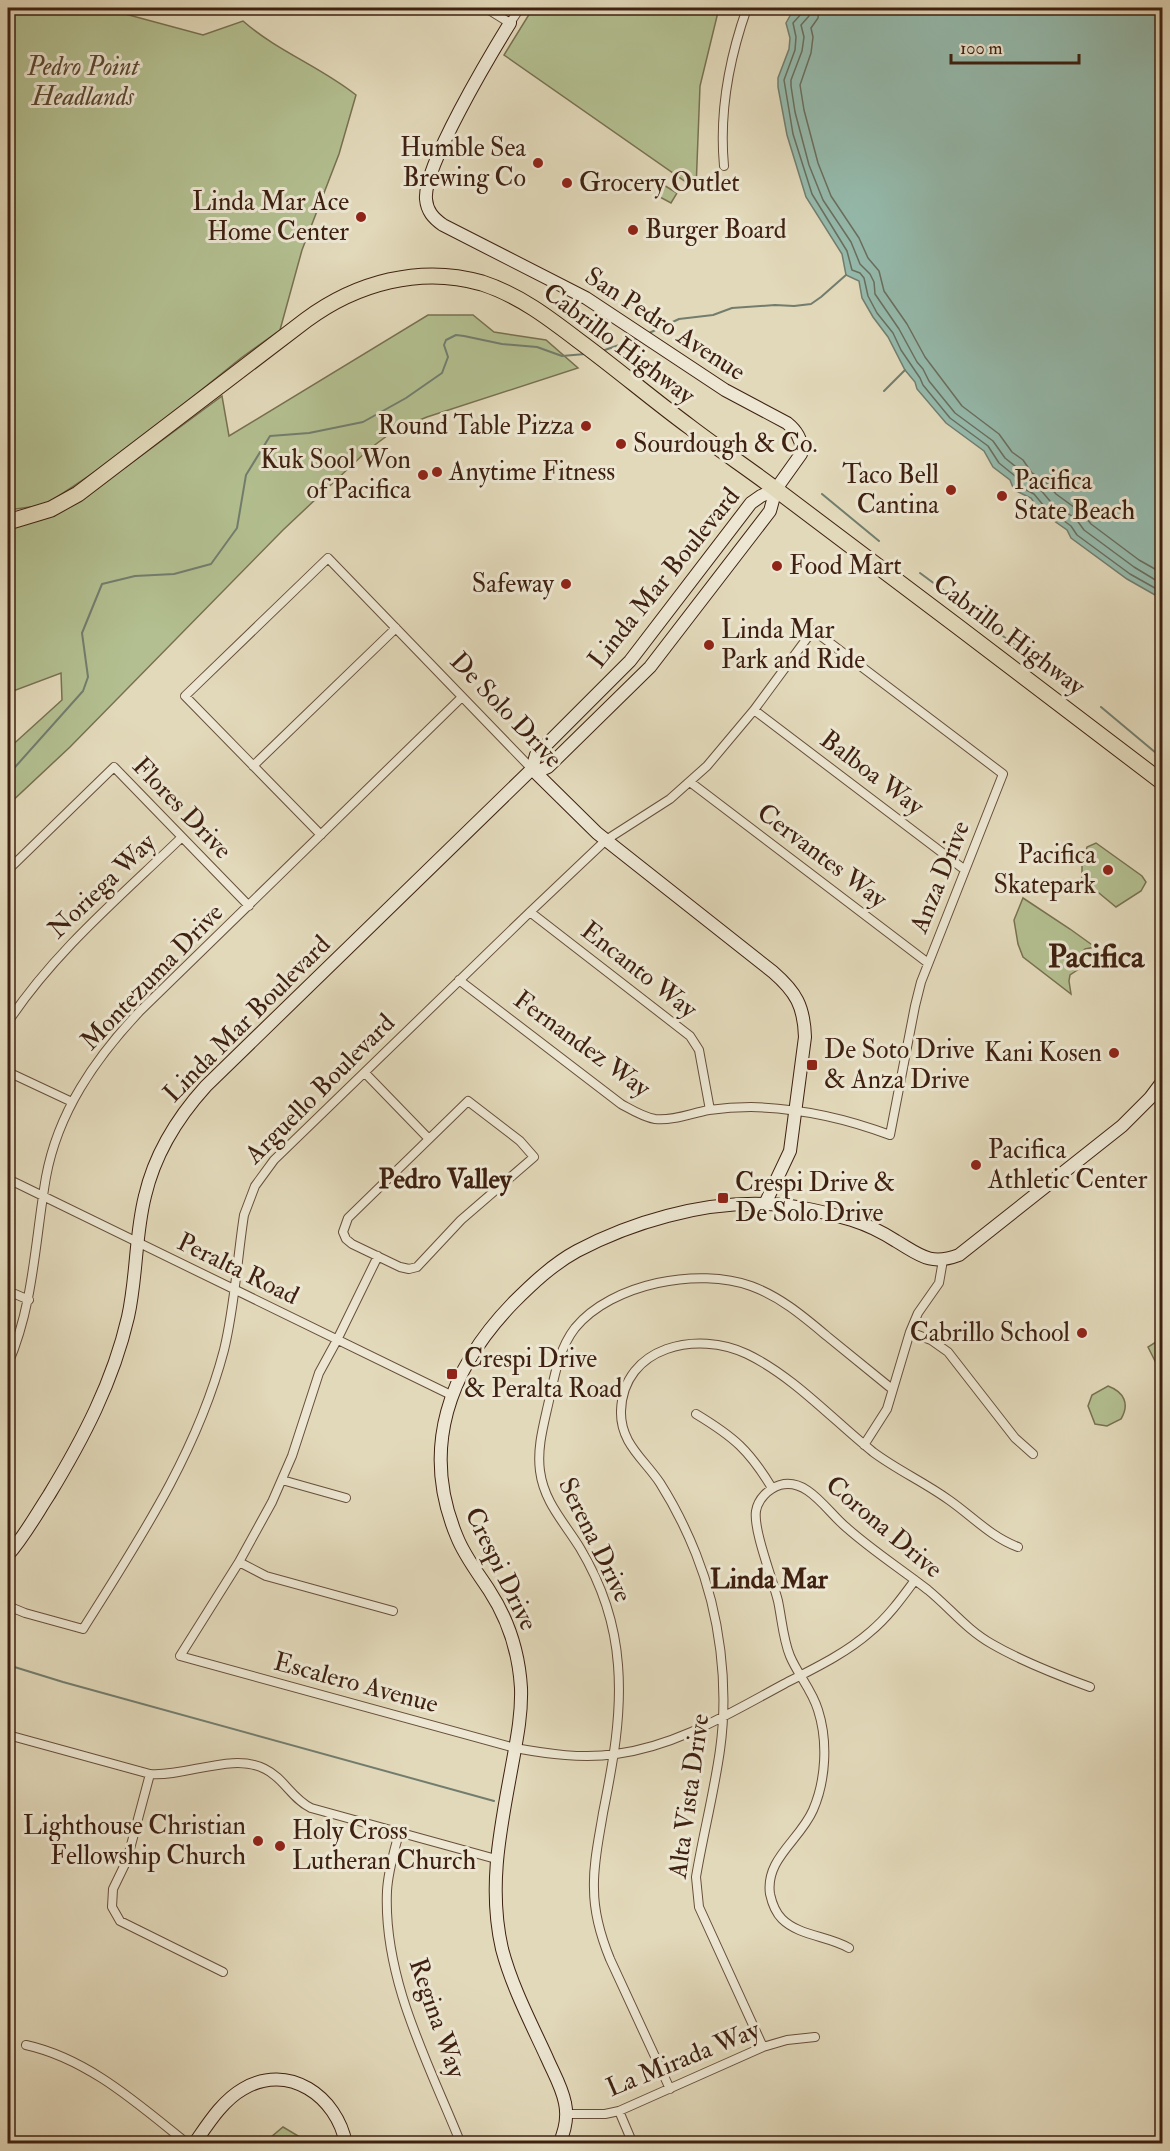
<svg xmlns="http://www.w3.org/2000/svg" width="1170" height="2151" font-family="'IM FELL Double Pica',serif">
<rect width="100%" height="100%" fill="#e2d9ba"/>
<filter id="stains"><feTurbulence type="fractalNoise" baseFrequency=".00333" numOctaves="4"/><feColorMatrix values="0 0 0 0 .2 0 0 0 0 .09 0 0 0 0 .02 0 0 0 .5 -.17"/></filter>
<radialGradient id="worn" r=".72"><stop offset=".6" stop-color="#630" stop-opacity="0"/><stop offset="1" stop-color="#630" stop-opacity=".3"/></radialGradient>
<!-- green -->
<path fill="#b3bf90" stroke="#787050" stroke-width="1.5" d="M8,8h95l100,27 40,-14c34,30 78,46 113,74l-17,59 -37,96 -22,80 -39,28 -118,95 -78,52 -37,5z
M533,8h186l-19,78 -4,103 -192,-134z
M662,184l15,9 -6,10 -15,-8z
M428,315h45l21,17 52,8 32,28 -151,49 -32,13 -27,20 -85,80 -213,217 -62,58v-56l54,-49 -1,-27 -53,20v-167l33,-6 85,-53 96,-71 7,40z
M1096,843l46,33 4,6 -5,9 -25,16 -34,-28v-14l5,-18z
M1023,898l47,31 25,18 -10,2 -8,9 2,11 -9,6 -1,6 2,13 -48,-37 -5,-13 -4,-24z
M1162,1338v37l-14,-28z
M1108,1386c16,6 22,18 13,33l-14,7 -12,-2 -7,-18 4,-11z
M283,2127l17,10 4,6h-40z"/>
<!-- water -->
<path fill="#95baac" stroke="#727d6e" stroke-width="1.5" d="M801,8h361v591l-35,-20 -56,-41 -4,-8 -27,-19 -9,-13 -17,-8 -4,-10 -17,-13 -9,-16 -38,-28 -29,-34 -2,-7 -10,-12 -17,-33 -15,-20 -11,-19 -3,-17 -13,-6 -4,-21 -36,-57 -19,-62 -9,-48v-9l11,-29 1,-11 -4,-15 5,-9z"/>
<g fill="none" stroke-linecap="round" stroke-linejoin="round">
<!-- shore -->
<path stroke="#6a6e5e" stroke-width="1.5" d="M803,8l-1,5 -9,10 3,14 -1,13 -11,30 9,54 19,60 35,57 5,19 8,3 4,5 4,18 9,17 16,20 8,17 19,28 3,7 27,33 38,28 11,17 16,13 4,10 15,8 10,12 27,20 6,9 53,39 32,18
M810,8l-1,8 -8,9 3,12 -2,14 -11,29v6l4,26 14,53 14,35 28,42 9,22 10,10 4,8 1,12 24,35 18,33 6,7 6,12 26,32 38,28 12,17 16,13 4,9 14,8 11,13 26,18 8,11 50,37 28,17
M819,8l-1,10 -7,10 2,9 -2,16 -11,32 4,25 14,53 13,33 28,42 9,20 11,13 5,20 23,33 18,33 37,49 37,28 13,18 11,8 9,13 13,8 11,13 26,19 9,11 48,36 23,13"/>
<!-- stream -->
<path stroke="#727d6e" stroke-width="2" d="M647,334l32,-15 34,-4 19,-7 43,-3 19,1 17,-2 10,-7 25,-22
M602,351l37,-13
M884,391l21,-21
M822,494l57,47
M920,573l50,37
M994,629l72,57
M1101,707l61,51
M8,775l75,-84 5,-14 -6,-44 20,-49 33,-8 39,-2 37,-10 26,-36 9,-53 24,-39 39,-3 54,-11 43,-24 36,-25 6,-16 -4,-12 2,-5 10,-5 8,1 38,8 35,3 25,9 23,-2
M8,1665l55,17 431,119"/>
<defs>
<path id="street" d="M486,8l24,15 10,-15
M724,166c-5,-54 5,-107 23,-158
M754,710l211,160
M253,766l143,-138
M690,782l238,181
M321,835l-136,-139 143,-138 204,211
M8,870l106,-103 135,139
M530,912l160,124 9,14 11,60
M8,1022c47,-71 113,-126 174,-185
M8,1072l64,30
M365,1073l64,66
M468,1101l52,40 14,16 -73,63 -44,47 -8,2 -9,-2 -48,-23 -6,-5 -3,-7 5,-14z
M8,1179l443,216
M378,1256l-41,84 -18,33 -27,83 -20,46 -33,60 -59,94 335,92c33,6 68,11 101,6 61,-8 114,-41 168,-70 29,-15 61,-30 86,-52 18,-15 31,-33 45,-52
M8,1291l21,9
M910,1332l21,8 17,12 67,86 18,16
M8,1364c26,-60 27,-124 38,-187 12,-65 49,-118 93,-165l323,-315
M696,1414c38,23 53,36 76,74
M864,1445l23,-36 23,-77 8,-19 21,-30 4,-23
M282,1480l64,18
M239,1562l27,14 127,35
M8,1606l17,7 58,16c56,-89 114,-176 141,-279 11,-45 13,-90 20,-135l11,-29 19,-26 256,-248 76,-72 64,-41 37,-33 47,-56 59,-80 190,144 -82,208 -6,24 -25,129c-45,-17 -91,-27 -139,-28 -14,0 -28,1 -42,3 -17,3 -36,11 -54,9 -12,-2 -23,-9 -34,-15l-162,-124
M8,1735l142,39c36,3 83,-22 115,-5 19,9 26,29 46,39l185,51
M150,1774l-23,86 -14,29 -1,18 8,14 103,51
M399,1833c-5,19 -11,38 -12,58 -4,89 42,173 74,253
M849,1948c-20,-12 -50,-12 -67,-29 -7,-7 -10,-16 -12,-25 -5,-35 30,-54 43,-84 13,-30 15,-69 5,-100 -6,-20 -20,-35 -28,-54 -7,-17 -8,-36 -12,-55 -5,-21 -25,-71 -22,-90 2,-12 12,-22 24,-26 28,-8 48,28 67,43 26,23 54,41 81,62 22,18 39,40 64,54 31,18 65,31 98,43
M26,2045c63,14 113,60 162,99
M763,2047l-64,-140 -3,-30c7,-42 18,-84 24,-127 9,-64 0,-136 -24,-196 -10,-25 -22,-49 -36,-71 -16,-24 -40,-40 -39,-72 2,-65 77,-81 126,-57 46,22 86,66 126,98 24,18 51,30 76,48 23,16 42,37 69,47
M670,2089l-60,-130c-9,-22 -16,-45 -16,-70 -1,-25 5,-51 9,-76 10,-50 19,-98 15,-148 -3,-41 -17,-82 -38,-117 -16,-26 -36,-46 -40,-77 -3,-22 3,-44 8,-66 6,-26 10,-55 27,-77 37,-45 124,-61 176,-42 30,11 53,31 77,51 22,18 43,35 64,52
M619,2111l14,33
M566,2114h39l14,-3 144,-64 24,-7 28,-3"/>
<path id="secondary" d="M532,769l65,64 176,139c23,20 31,34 32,65l-15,114 -25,53
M532,769l9,1 7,-3 102,-100 120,-156 6,-22
M8,1555c16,-18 28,-40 41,-60 34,-56 64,-113 79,-178 9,-40 7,-82 17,-121 10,-43 32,-78 61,-110l326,-317 4,-14 94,-94 121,-158 10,-7 15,-7 25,-35c2,-13 -4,-23 -14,-31l-62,-33 -139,-92 -143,-73c-10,-7 -16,-14 -17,-26 -3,-32 65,-145 84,-176
M194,2144c14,-20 28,-43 49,-55 45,-27 94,7 103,55
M559,2144c6,-13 9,-27 6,-41 -3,-16 -12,-31 -18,-45 -16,-35 -35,-71 -45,-109 -14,-61 -2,-118 9,-178 5,-28 11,-55 10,-83 -2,-34 -13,-69 -32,-98 -11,-17 -24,-33 -32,-53 -37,-88 -8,-168 56,-234 19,-19 40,-39 64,-52 55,-29 124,-49 187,-47 29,0 60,8 88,16 16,5 30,12 44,21 24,14 34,25 63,14l163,-129 28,-28 12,-16"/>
<path id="highway" d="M8,522l43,-13 27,-15 228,-174c50,-37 114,-55 176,-37 37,12 67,35 97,58 38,28 73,58 111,86 30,23 62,44 92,67 127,95 254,192 380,288"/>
</defs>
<!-- street casing -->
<use href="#street" stroke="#674f3a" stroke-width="10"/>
<!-- secondary casing -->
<use href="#secondary" stroke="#3e2110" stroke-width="14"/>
<!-- highway casing -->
<use href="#highway" stroke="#3e2110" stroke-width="17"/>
<!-- street -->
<use href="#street" stroke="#ece6d2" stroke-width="8"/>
<!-- secondary -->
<use href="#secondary" stroke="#ece6d2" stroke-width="12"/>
<!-- highway -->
<use href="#highway" stroke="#e2d9ba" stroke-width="15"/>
</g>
<!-- markers -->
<g fill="#8f2418" stroke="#ece6d2" stroke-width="2">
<circle cx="538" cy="163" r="6"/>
<circle cx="567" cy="183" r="6"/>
<circle cx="361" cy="217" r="6"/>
<circle cx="633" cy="230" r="6"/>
<circle cx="586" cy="426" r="6"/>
<circle cx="621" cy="444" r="6"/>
<circle cx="437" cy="472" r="6"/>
<circle cx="423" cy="475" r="6"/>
<circle cx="951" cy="490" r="6"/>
<circle cx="1002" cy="496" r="6"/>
<circle cx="777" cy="566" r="6"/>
<circle cx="566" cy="584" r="6"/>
<circle cx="709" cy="645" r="6"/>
<circle cx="1108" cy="870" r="6"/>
<circle cx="1114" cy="1053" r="6"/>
<rect x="806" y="1059" width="12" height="12" rx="3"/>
<circle cx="976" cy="1165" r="6"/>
<rect x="717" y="1192" width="12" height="12" rx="3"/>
<circle cx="1082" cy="1333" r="6"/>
<rect x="446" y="1368" width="12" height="12" rx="3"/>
<circle cx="258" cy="1841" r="6"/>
<circle cx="280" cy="1846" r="6"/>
</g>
<g text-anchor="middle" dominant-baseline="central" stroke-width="6" stroke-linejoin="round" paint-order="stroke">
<!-- park labels -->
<g font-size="26" font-style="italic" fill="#5b4830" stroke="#ece6d2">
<text x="83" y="67">Pedro Point<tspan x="83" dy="30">Headlands</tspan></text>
</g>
<!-- poi labels -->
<g font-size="26" fill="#3e2110" stroke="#ece6d2" text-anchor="start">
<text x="526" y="148" text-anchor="end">Humble Sea<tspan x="526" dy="30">Brewing Co</tspan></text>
<text x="579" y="183">Grocery Outlet</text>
<text x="349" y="202" text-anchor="end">Linda Mar Ace<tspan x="349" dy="30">Home Center</tspan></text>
<text x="645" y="230">Burger Board</text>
<text x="574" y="426" text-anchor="end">Round Table Pizza</text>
<text x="633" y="444">Sourdough &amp; Co.</text>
<text x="411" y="460" text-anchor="end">Kuk Sool Won<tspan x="411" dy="30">of Pacifica</tspan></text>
<text x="449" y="472">Anytime Fitness</text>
<text x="939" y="475" text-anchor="end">Taco Bell<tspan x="939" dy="30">Cantina</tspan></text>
<text x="1014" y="481">Pacifica<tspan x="1014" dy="30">State Beach</tspan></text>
<text x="789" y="566">Food Mart</text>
<text x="554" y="584" text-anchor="end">Safeway</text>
<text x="721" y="630">Linda Mar<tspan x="721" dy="30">Park and Ride</tspan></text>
<text x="1096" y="855" text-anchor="end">Pacifica<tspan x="1096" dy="30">Skatepark</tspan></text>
<text x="824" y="1050">De Soto Drive<tspan x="824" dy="30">&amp; Anza Drive</tspan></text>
<text x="1102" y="1053" text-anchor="end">Kani Kosen</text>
<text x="988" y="1150">Pacifica<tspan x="988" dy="30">Athletic Center</tspan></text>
<text x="735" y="1183">Crespi Drive &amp;<tspan x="735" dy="30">De Solo Drive</tspan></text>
<text x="1070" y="1333" text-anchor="end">Cabrillo School</text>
<text x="464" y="1359">Crespi Drive<tspan x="464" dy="30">&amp; Peralta Road</tspan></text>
<text x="246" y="1826" text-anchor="end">Lighthouse Christian<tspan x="246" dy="30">Fellowship Church</tspan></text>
<text x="292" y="1831">Holy Cross<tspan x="292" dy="30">Lutheran Church</tspan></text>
</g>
<!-- street labels -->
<g font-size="26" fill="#3e2110" stroke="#ece6d2">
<text transform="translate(665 324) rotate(33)">San Pedro Avenue</text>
<text transform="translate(619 344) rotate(37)">Cabrillo Highway</text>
<text transform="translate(664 578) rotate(-51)">Linda Mar Boulevard</text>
<text transform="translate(1009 635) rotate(37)">Cabrillo Highway</text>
<text transform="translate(506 710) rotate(46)">De Solo Drive</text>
<text transform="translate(872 773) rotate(37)">Balboa Way</text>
<text transform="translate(182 808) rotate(46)">Flores Drive</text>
<text transform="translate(822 856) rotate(37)">Cervantes Way</text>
<text transform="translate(940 877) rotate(-68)">Anza Drive</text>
<text transform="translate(102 886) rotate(-44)">Noriega Way</text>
<text transform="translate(639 970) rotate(38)">Encanto Way</text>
<text transform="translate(152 977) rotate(-46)">Montezuma Drive</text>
<text transform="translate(247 1019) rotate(-45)">Linda Mar Boulevard</text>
<text transform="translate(582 1044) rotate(36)">Fernandez Way</text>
<text transform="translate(320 1089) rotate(-45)">Arguello Boulevard</text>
<text transform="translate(238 1269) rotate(26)">Peralta Road</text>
<text transform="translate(884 1527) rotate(40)">Corona Drive</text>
<text transform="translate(595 1540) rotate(64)">Serena Drive</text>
<text transform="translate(501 1569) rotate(64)">Crespi Drive</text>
<text transform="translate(356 1683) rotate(15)">Escalero Avenue</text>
<text transform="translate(689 1796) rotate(-82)">Alta Vista Drive</text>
<text transform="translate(437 2018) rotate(71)">Regina Way</text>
<text transform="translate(683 2059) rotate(-22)">La Mirada Way</text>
</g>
<!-- neighbourhood labels -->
<g font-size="27" font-weight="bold" fill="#3e2110" stroke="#ece6d2">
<text x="445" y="1179">Pedro Valley</text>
<text x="769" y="1579">Linda Mar</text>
</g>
<!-- district labels -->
<g font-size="32" font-weight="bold" fill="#3e2110" stroke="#ece6d2">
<text x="1096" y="957">Pacifica</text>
</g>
</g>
<!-- margin -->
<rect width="1170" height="2151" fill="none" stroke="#e2d9ba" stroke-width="30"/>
<rect x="9" y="9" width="1152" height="2133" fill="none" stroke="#3e2110" stroke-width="3"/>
<rect x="15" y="15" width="1140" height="2121" fill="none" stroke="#3e2110" stroke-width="1.5"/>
<!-- scale -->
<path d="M951 54v9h128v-9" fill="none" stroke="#3e2110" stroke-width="3"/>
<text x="960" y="54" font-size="18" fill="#3e2110" stroke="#ece6d2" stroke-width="4.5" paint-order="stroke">100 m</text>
<rect width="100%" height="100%" filter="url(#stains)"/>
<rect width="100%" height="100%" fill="url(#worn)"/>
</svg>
